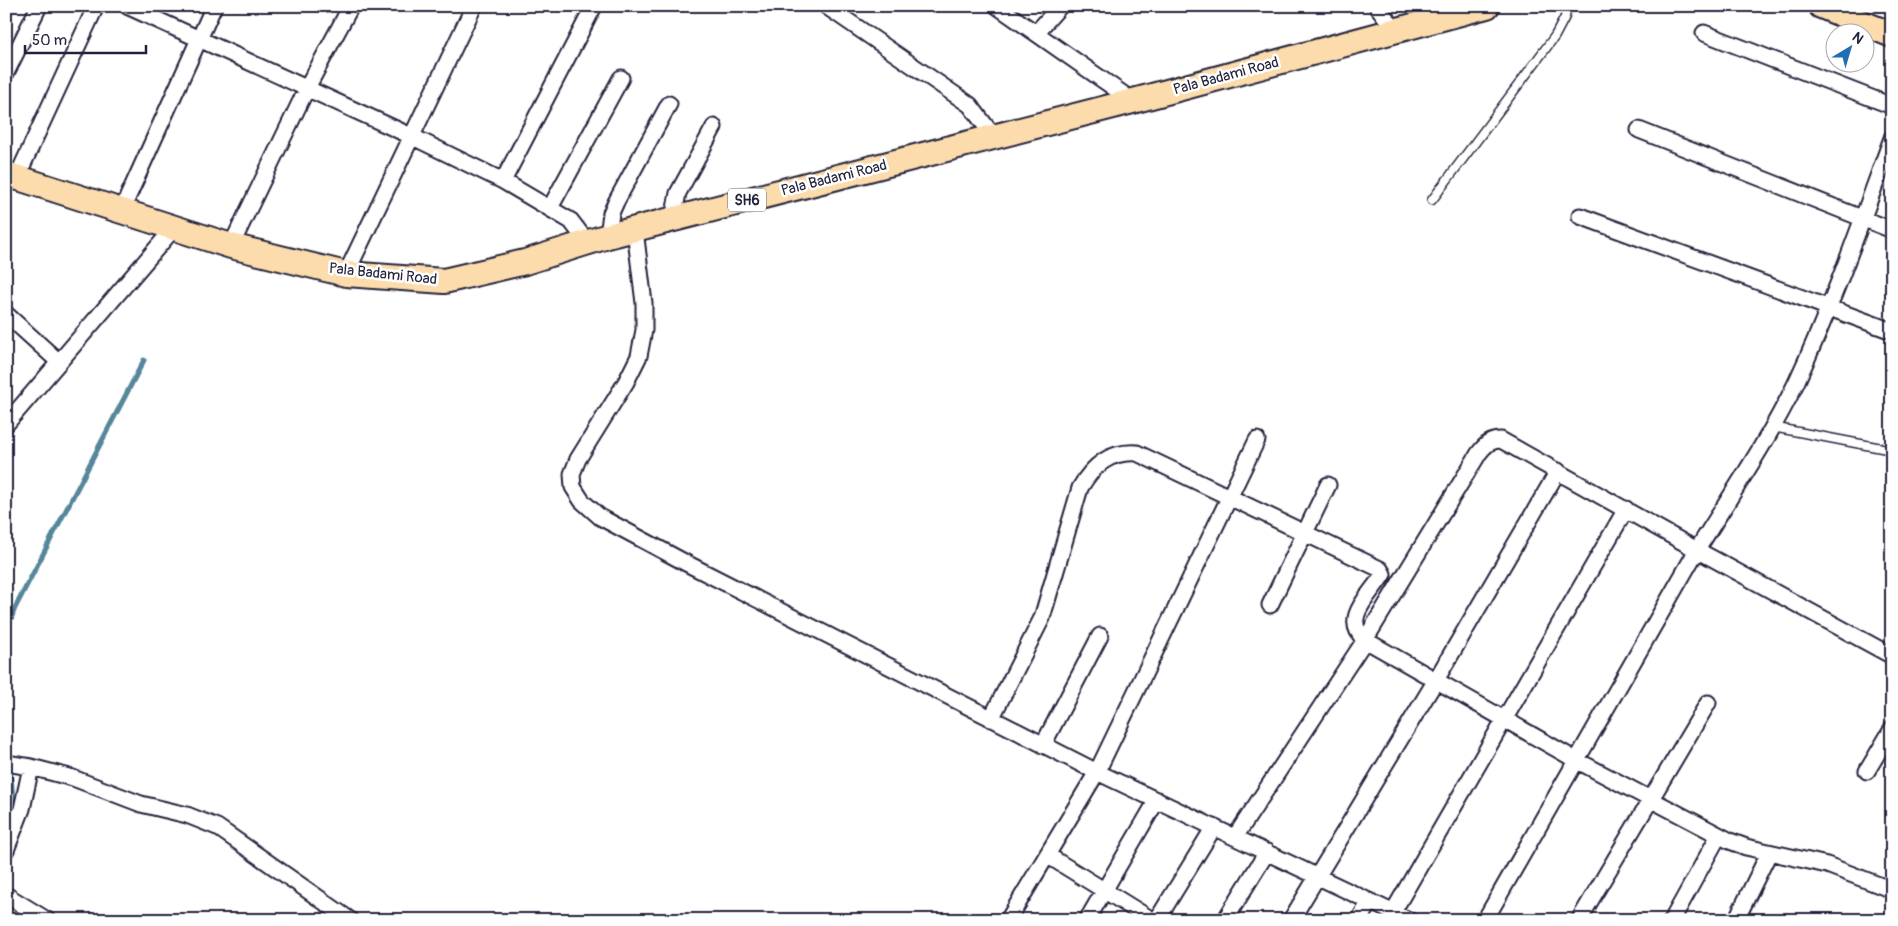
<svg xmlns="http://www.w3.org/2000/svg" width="1898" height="926" font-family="Pangolin,sans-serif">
<rect width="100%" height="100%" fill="#fff"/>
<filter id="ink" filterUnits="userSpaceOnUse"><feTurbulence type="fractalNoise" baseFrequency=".02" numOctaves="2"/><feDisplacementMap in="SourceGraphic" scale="10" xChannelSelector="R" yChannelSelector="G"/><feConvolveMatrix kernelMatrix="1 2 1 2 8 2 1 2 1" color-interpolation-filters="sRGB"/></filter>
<g filter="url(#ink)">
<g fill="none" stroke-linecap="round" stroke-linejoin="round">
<!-- stream -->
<path stroke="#57869a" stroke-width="5" d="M6,633l9,-25 129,-248
M6,718l3,33
M6,823l7,-26 -2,-19"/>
<defs>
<path id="service" d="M1432,200l123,-164 10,-19 2,-11
M1772,427l120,23"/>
<path id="minor" d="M127,6l284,130 92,45 68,40 16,21
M826,6l144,99 24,32
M997,6l136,95
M1377,6l19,25
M1036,33l24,-27
M1704,33l188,73
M6,73l33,-67
M1639,130l253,100
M1892,138c-30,82 -59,166 -96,245 -28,58 -65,112 -99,167l195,106
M17,177l79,-171
M503,181l91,-175
M550,208l71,-130
M121,212l93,-206
M1580,216l312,115
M673,219l5,-26 36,-66
M635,230l9,73v27l-5,26 -13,26 -48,77 -6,15 1,13 9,14 18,16 86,46 411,209 -89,148
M608,236l3,-23 5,-11 53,-98
M231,246l76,-158 44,-82
M346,274l128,-268
M6,314l53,48
M6,424l168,-196
M1257,440l-160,332 312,148
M1270,605l58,-120
M991,719l51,-101 38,-130c13,-23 30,-37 57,-35l243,116 3,5c-11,20 -43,44 -18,66l211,120 154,81 16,6 81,18 65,25
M1043,745l57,-109
M6,763l25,4 42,11 68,26 46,11 30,12 133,93
M1867,771l25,-42
M1235,837l130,-197 114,-187c7,-9 12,-13 22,-13l196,110 -212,370
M6,850l16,-41 9,-42
M1047,855l105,65
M6,895l41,25
M1393,912l233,-403
M1087,920l70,-120
M1157,920l57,-93
M1225,920l42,-68
M1291,920l145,-240 122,-209
M1359,920l11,-19
M1579,920l129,-217
M1672,920l47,-85
M1736,920l33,-67"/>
<path id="primary" d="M1821,6l71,29
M6,174l225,72 115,28 98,7 81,-19 83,-26 525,-135 354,-95"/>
</defs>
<!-- service casing -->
<use href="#service" stroke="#22223b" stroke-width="11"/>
<!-- minor casing -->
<use href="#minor" stroke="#22223b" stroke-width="19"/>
<!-- primary casing -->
<use href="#primary" stroke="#22223b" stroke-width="28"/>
<!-- service -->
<use href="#service" stroke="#fff" stroke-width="8"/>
<!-- minor -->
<use href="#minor" stroke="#fff" stroke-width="15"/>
<!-- primary -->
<use href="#primary" stroke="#fcdcac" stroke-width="24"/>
</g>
</g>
<g text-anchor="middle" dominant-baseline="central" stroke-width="5" stroke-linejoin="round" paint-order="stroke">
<!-- shield labels -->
<rect fill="#fff" stroke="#646476" stroke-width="1" x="728" y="188.5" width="38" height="23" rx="4"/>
<g font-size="14" font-weight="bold" fill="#22223b">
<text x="747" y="200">SH6</text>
</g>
<!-- street labels -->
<g font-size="15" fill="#22223b" stroke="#fff">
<text transform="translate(1226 76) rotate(-15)">Pala Badami Road</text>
<text transform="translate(834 178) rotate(-14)">Pala Badami Road</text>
<text transform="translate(383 274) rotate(6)">Pala Badami Road</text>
</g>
</g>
<!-- margin -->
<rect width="1898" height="926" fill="none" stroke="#fff" stroke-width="25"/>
<rect x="12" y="12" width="1873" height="901" fill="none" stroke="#22223b" stroke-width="2" filter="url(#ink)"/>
<!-- north arrow -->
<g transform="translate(1850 48) rotate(38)"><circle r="24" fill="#ffffff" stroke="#a7a7b1"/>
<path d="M0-4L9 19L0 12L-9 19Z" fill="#1f6fb2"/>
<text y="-8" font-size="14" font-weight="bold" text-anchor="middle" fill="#22223b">N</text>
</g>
<!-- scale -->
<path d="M25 45v8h121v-8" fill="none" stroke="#22223b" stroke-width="2.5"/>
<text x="32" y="45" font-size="15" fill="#22223b" stroke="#ffffff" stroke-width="4" paint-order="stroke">50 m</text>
</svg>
